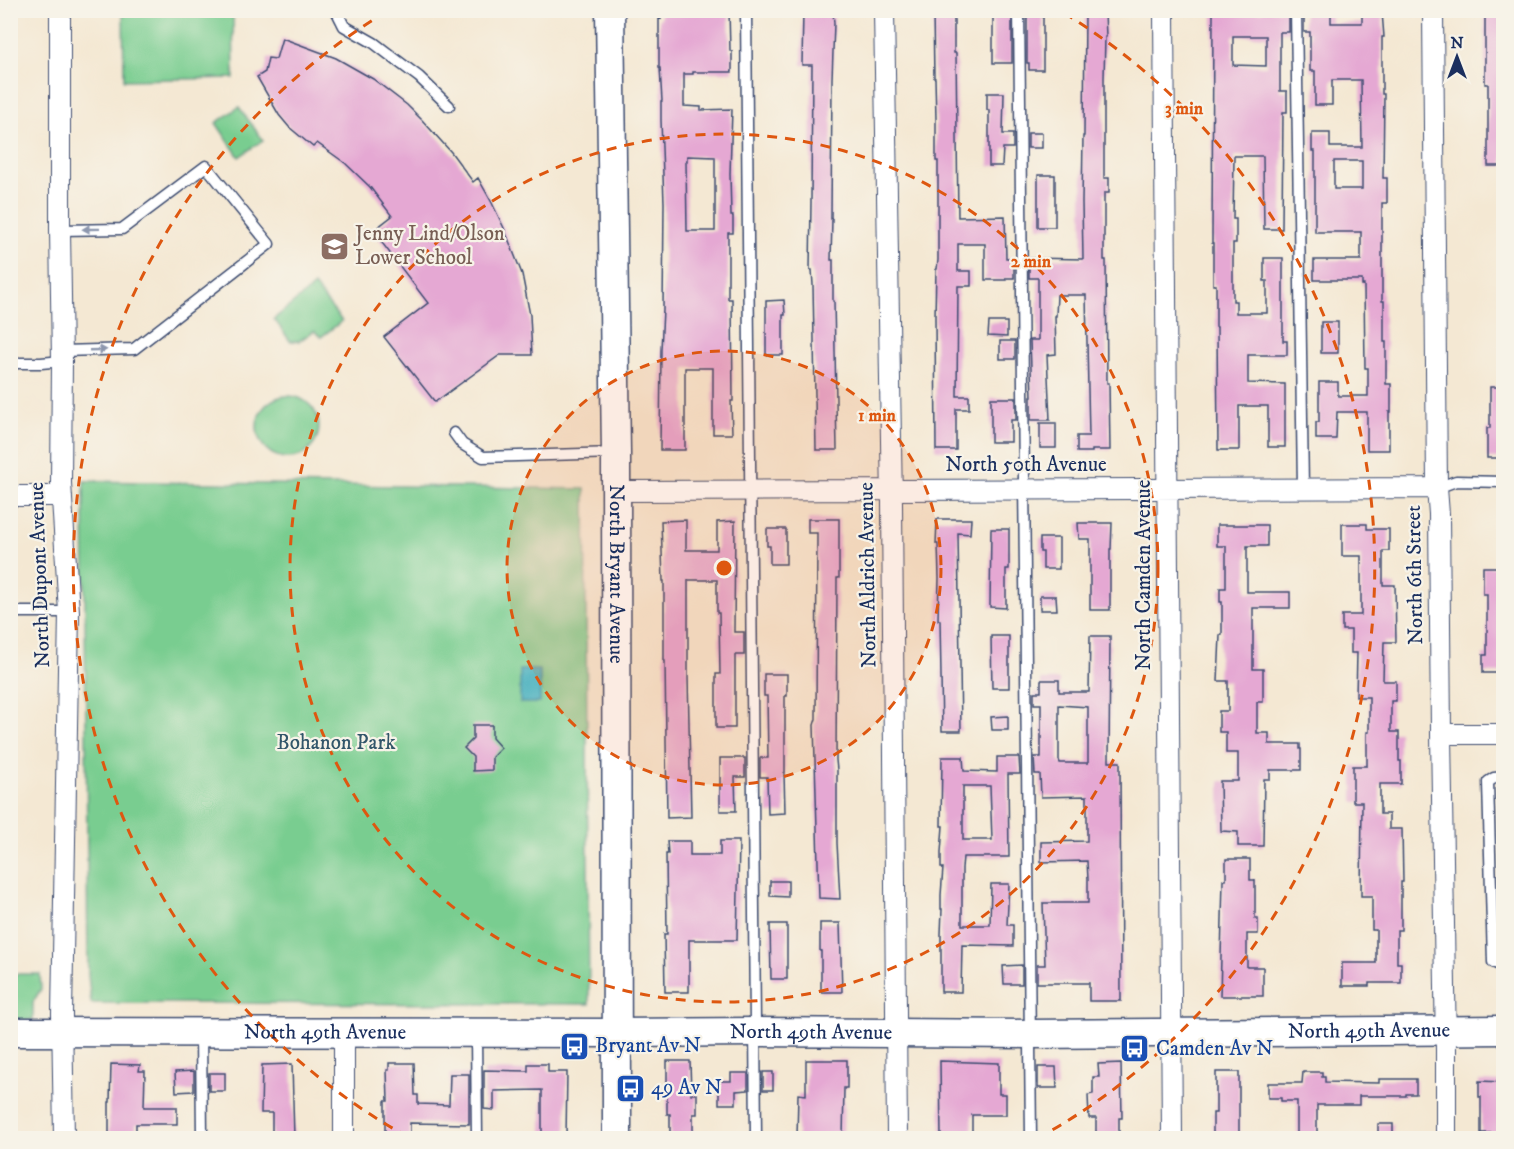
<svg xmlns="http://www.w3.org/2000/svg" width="1514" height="1149" font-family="'IM FELL DW Pica',serif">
<rect width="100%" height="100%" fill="#f7f3e8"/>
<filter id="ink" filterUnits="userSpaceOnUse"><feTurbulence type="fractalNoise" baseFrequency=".0167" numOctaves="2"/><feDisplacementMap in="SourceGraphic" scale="12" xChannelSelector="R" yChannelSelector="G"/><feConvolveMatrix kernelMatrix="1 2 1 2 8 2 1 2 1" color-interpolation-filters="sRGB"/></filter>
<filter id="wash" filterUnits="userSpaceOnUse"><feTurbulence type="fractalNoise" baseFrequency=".008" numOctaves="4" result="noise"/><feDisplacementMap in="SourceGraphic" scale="24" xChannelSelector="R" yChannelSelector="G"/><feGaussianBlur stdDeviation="1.35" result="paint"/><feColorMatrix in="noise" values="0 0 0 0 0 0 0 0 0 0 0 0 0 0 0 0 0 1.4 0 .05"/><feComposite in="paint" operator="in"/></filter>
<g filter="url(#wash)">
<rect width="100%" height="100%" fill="#f4e8d3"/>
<!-- green -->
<path fill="#79cd90" stroke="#4a7e77" stroke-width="1.5" d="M123,11h110l1,67 -110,2z
M239,107l24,33 -24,17 -23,-34z
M314,286l28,35 -21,16 -7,-6 -15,10h-9l-16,-22z
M257 427a31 31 0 1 1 62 0a31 31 0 1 1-62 0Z
M84,481l501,8 4,515 -498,-1 -3,-28z
M11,974h29l1,15 -8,13v18h-22z"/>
<!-- water -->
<path fill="#3fadbd" stroke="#2d6e8e" stroke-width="1.5" d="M520,670h20v33h-20z"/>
<g id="blocks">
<!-- building -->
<path fill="#e5a8d3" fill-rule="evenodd" d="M729,10l1,41h2v21h-39v2h-9v32l17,1v3l31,-1 -2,65 1,42h2v17h-5v66h4l1,102h-2l1,33h-19v-66h-28v82h-25l1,-100 2,-40 1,-107 -3,-83v-19h1l-2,-33h-1v-50l2,1v-7zM687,156l28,1v74h-28l-1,-70h1z
M1043,10v60h-14v-7h-2v-52z
M1263,10h23v2h3v20h-9v59h7v21h-4l-1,117h-18l-1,-73h-29l-1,63h3v24h-3v58h3v12h31v-32h-3v-23h19v83h4v14h-39v28l37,1v63h-17v-41h-29v44h-21l-1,-123h-1v-42h-3v-42h-1l1,-231h50zM1233,36h33v30l-33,-1z
M993,11h19v52h-19z
M803,12h30l1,11 -2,56 -1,140h1l-1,41h2v41h1l3,149h-21l-3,-165 -1,-15h-2l1,-68 1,-137h-10z
M933,12h21v41h2l2,164 47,-1 1,42h8v20h-8v2h-21v-36h-27v27h13v15h-13l-1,110h12v13h-13v41h-20l-1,-133 1,-48h1l1,-9v-99h-2v-41l-1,-42h-1z
M1085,12h20l1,25h-1l-1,41v100h5v15h-5v67h2l1,123h2l1,67h-18v2h-15v-16h12l-3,-141h-29l-1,21h-1l1,38 -9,1 3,65h-19v-23h1l-2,-57h8v-62h-9v-20l54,1 -1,-57 1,-66h1z
M1304,12h27v11h31v-11h20l2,25h-2v57h2l-1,84h4v25h-5v98h2v41h2v42h5v28h-2v38h-22v-38h-30l-1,27h-20v-17h3v-40h19v14h30v-28h-3l-1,-83h-2v-5h-48v-20h47v-28h-46v-81h-3v-18h18v14h32l-1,-67h-29v25h-17v-34h-5v-39h-6zM1334,161h28v28h-28z
M1485,14h18v152h-15v-82h-3z
M282,38l54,20 37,21 34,26 15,15 29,32 22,30 5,-4 14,25 12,25 18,46 8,41 2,40h-32l-65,47 -51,-65 44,-34 -55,-72 19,-15 -22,-29 -25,-24 -28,-20 -4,4 -24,-20 -10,-12 -22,-38 8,-5 3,-14 8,1z
M987,93h17l-1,41h10v14h-10l-1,18h-13v-56h-2z
M1028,133h14v15h-14z
M1038,175h17v52h-17z
M784,300l1,15h-2v40h-17v-54z
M989,322h18v15l-19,-1z
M1321,322h17v31h-17z
M1000,341h15v18h-15z
M1490,387h13v71h-16v-30h3z
M991,398h25v22h-5v22h-20z
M1040,423h16v25h-16z
M808,519h31v59h-2l-1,182 1,10v73l3,56 -21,-1 -5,-173 2,-6 1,-186h-9z
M937,519h34l-1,15 -12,-1 3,198h-19l-2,-111h-2l1,-42 -1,-34h-2z
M686,520v30h31v-28l18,-1 -1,111h10v23h-9v73h-19v-54h4l-1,-61h-2v-33h-29v97l3,140 -24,1 -2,-157h-1v-80h-1l-2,-60z
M1078,523h34l-1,26h-1v61h-20v-71h-11z
M1342,524h25v5h22v22h-6v34h12l1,57h-12l-1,39h13v20h-5v31h8v29h2v23h-21v30h9v15h13l1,53h-2v48h-4v33h4v20h-32v3h-27v-23h34v-33h-4v-34h-11l1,-94h-9v-36h14v-34h2v-35h-13l1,-44h-6v-23h-9v-15h19v-59h-19z
M1217,525h50v21h-20v46h43v16h-37v61h10v33h-6v31h12v11h31v5h1v21h-31v9h-6l-1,67h-25v-14l-17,-1 -1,-50h18v-28h-12v-21h-7v-21h9v-30h-10l2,-46h2v-33h-2v-14h6v-42h-9z
M767,529h19v35h-16v-18h-3z
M991,529h18v40h-3v39l-16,-1z
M1040,538h19v31h-16v-17h-3z
M1483,567h20v106h-20v-18h4v-61h-4z
M1040,596h16l1,14h-17z
M991,636h18v52h-17z
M1090,636h20l-1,126h11l1,239h-32v-18h-52v-18h8l-2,-62h45v-24l-1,-18 -46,1v-20l46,-1v-45l-46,1 -1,-23h-5l-1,-17h7v-53h-7v-12h7v-12h18v12h30zM1059,705l29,2v56h-28l-1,-3z
M764,674h23v22h-2v77h-1l1,40 -17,1 -1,-37h-7v-19h8l-1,-62h-3z
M1008,716v14h-16l-1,-13z
M473,725h19v13l9,10 -9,9v13l-19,1v-14l-9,-9 9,-9z
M942,757h21l1,14 33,1v-15h22l1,17h-12l1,83h-46l-1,11v57h28l1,-41h18l-2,41h6v21l-51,-1 -1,47h-20v-58l1,-25h-1v-14l2,-27h-2v-16l2,-26h-2zM963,786h27l2,54h-29z
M720,758h25v19h-10l1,34h-16z
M667,841h23v14h30v-14h19l-2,99h-48v52h-24l-1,-58h3l-1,-80h2z
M1226,859h24v21h5v38h3v16h-11v33h16v29h-43l3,-116h3z
M770,881h18v16l-18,-1z
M820,923h20l2,69h-21v-41h-1z
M770,924h17v55h-16z
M1022,965v19h-18l-1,-18z
M806,1060h41v28h-3l-1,50h-46l1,-44 8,1z
M667,1061h23l1,33h6v20h-4v24h-23v-24h-3z
M940,1061l59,2v31h7v21h-34v23h-31z
M389,1063h25l1,32h3v9l31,1 1,-31h19v50l-59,-1v15h-25v-37h3l-1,-31h2z
M1121,1063l1,55h-3v20h-23v-20h-7l-1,-23 5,-1v-17h6l-1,-13z
M111,1064l29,1 -1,6h6l-1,36h33v17h-41v14h-27v-36h1z
M292,1064l2,74h-22v-25h-11l1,-48z
M528,1064h20v8h19l-1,66h-24v-48l-48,1v19l-10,-1v-39l44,1z
M1038,1067h18l1,21h-19z
M194,1071v20l-18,1 -1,-20z
M763,1072h10v18h-10z
M1216,1072h23v61h-4v3h-22v-23h3z
M1303,1072h19v5h3v5l54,1v-4h37v15h-10v2h-47v9h-42v33h-20v-37h-16v-3h-13v-15h34z
M209,1073h16v18h-16z
M731,1073h17v17l-12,1v13h-17v-23h12z
M1479,1081l24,1v51h-22v-36h-2z
M1378,1124h15v14h-15z"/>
</g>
</g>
<g filter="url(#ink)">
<use href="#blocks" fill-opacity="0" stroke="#3c4b70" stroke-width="1.5"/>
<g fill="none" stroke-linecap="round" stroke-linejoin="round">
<defs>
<path id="lane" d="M336,10l8,16 30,17 21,16 24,18 30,29
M746,10l10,1128
M1019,10l12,1128
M1296,10l7,478
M60,230l62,-1 84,-63 63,78 -135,105 -72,2
M10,363h31l21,-2
M454,433l8,11 21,13 132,-4
M1437,488l19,-7 48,1
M10,612h59
M1504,777l-10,1 -6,4 5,180 11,5
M201,1033l1,105
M476,1034l1,104"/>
<path id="street" d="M60,10v220l2,131 -1,122 8,129 -7,402 2,124
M884,10l8,493 5,635
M1164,10l8,1128
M1433,10l4,478 2,26 2,220 5,316v88
M616,491l821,-3
M10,496h52
M1441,734h63
M344,1032v106"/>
<g id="secondary">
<path id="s1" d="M610,10l6,443 1,685"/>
<path id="s2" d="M10,1032l606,1 139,-1 275,2 474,-4"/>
</g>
</defs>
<!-- lane casing -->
<use href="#lane" stroke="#3c4b70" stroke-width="13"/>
<!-- street casing -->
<use href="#street" stroke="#3c4b70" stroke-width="22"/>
<!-- secondary casing -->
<use href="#secondary" stroke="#3c4b70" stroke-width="31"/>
<!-- lane -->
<use href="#lane" stroke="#fff" stroke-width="10"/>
<!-- street -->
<use href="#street" stroke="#fff" stroke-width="20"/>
<!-- secondary -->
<use href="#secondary" stroke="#fff" stroke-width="28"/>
</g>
<!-- one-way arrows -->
<defs><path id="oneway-solid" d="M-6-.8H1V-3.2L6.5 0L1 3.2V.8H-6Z" transform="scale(1.5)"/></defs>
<g fill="#8d97ae">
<use href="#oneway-solid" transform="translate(91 229) rotate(179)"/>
<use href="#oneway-solid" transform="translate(98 350) rotate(-2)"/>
</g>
</g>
<!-- distance rings -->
<circle cx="724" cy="568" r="217" fill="#de5710" fill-opacity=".12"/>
<g fill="none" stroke="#de5710" stroke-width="3" stroke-dasharray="10 8">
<circle cx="724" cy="568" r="217"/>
<circle cx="724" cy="568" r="434"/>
<path d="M408 1137A651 651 0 0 1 384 13M1064 13A651 651 0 0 1 1040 1137"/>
</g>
<!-- icons -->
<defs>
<symbol id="school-square" viewBox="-11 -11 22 22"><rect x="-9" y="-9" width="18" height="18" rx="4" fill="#8d6e63" stroke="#f7f3e8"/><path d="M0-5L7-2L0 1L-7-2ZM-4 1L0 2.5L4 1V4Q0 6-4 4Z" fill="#fff"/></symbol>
<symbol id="bus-square" viewBox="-11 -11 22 22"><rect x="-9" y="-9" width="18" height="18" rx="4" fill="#1a4fb4" stroke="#f7f3e8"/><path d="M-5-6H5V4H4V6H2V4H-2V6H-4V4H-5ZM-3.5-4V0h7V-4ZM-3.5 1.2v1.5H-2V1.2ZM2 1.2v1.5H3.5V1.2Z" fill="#fff"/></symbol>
</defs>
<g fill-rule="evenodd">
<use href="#school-square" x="318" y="230" width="33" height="33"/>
<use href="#bus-square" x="558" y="1030" width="33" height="33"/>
<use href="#bus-square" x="1118" y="1032" width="33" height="33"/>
<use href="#bus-square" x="614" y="1072" width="33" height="33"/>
</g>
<g text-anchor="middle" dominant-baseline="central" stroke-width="4.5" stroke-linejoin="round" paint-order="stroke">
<!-- education labels -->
<g font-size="21" fill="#785e54" stroke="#f7f3e8" text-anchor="start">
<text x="355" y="234">Jenny Lind/Olson<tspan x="355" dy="24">Lower School</tspan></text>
</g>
<!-- street labels -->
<g font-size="21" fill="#1b2f5e" stroke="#f7f3e8">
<text x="1026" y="465">North 50th Avenue</text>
<text stroke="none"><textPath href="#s1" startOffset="564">North Bryant Avenue</textPath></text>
<text transform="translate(40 575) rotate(-92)">North Dupont Avenue</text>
<text transform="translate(868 575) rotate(-91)">North Aldrich Avenue</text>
<text transform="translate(1144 575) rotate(-90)">North Camden Avenue</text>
<text transform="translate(1415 575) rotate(-91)">North 6th Street</text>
<text stroke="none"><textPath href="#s2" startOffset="1359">North 49th Avenue</textPath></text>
<text stroke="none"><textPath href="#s2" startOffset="801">North 49th Avenue</textPath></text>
<text stroke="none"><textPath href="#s2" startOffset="315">North 49th Avenue</textPath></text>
</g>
<!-- park labels -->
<g font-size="21" fill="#32566a" stroke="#f7f3e8">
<text x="336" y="743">Bohanon Park</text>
</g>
<!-- transit labels -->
<g font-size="21" fill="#164399" stroke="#f7f3e8" text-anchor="start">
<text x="595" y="1046">Bryant Av N</text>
<text x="1156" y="1049">Camden Av N</text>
<text x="651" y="1088">49 Av N</text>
</g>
</g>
<circle cx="724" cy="568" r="9" fill="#de5710" stroke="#f7f3e8" stroke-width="3"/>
<g font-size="18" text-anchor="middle" font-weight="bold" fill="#de5710" stroke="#f7f3e8" stroke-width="4.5" stroke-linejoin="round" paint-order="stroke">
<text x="1184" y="114">3 min</text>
<text x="1031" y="267">2 min</text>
<text x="877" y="421">1 min</text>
</g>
<!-- margin -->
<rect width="1514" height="1149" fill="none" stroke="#f7f3e8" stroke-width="36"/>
<!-- north arrow -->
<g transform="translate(1457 57)" stroke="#f7f3e8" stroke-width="4.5" paint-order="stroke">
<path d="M0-4.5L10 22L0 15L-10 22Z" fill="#1b2f5e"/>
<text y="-9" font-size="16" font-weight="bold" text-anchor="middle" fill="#1b2f5e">N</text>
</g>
</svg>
